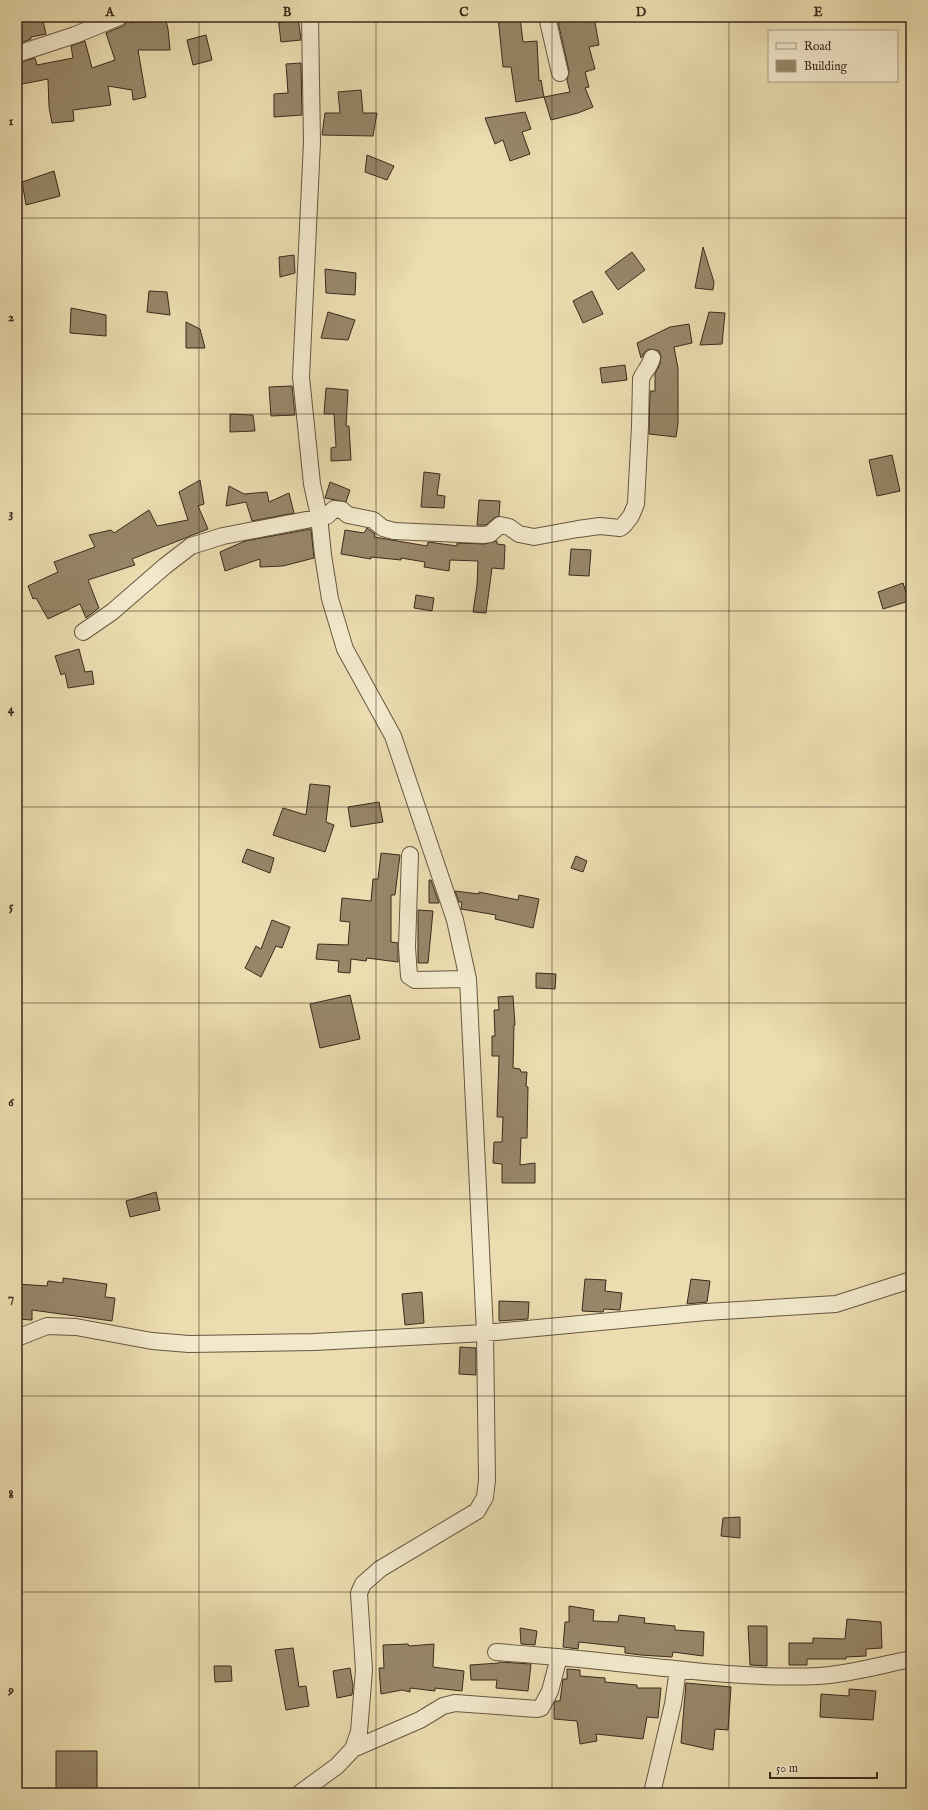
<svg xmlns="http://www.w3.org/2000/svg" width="928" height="1810" font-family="'IM FELL English',serif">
<rect width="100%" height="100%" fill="#ebddb0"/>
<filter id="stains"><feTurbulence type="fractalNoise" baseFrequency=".005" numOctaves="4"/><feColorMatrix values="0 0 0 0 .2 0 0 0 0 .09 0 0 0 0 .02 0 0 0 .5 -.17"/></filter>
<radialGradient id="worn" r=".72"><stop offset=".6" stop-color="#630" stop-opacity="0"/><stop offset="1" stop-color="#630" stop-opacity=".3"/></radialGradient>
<!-- building -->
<path fill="#978769" stroke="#3b2a1d" d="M30,17h12l4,17 -15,3v2l-14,5v-24z
M128,17h4v6l18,-6h15l3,12 2,21h-32l8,47 -13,3 -1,-10 -24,-4 3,19 -38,5 1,11 -22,2 -3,-16 -1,-28 -31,6v-22l18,-5 2,7 36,-7 -2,-12 14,-5 7,27 23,-8 -9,-27 17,-7 4,-4z
M278,17h20l3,23 -20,2z
M498,17h22l3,25 14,-1 2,40 2,-1 3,17 -28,5 -5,-35h-8z
M557,17h37l5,28 -10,2 6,22 -10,3 4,15 -4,1 8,19 -15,6 -27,7 -7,-23 26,-5 -3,-12 2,-9z
M206,35l6,25 -19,5 -6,-25z
M301,63l1,52 -28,2v-23l14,-1 -2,-29z
M361,90l2,23h14l-4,23 -51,-1 3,-22h15l-2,-21z
M525,112l6,17 -9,3 8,22 -20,7 -7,-21 -8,4 -10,-26z
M367,155l27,11 -7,14 -22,-8z
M54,171l6,25 -34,9 -4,-23z
M703,247l11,35 -1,8 -18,-2z
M632,252l13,18 -27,20 -13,-18z
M294,255l1,18 -15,4 -1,-20z
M325,269l31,4 -1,22 -29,-2z
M149,291l18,1 3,23 -23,-3z
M592,291l11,23 -20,9 -10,-22z
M71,308l35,7v21l-36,-3z
M328,312l27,8 -7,20 -27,-2z
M709,312l16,1 -3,31 -22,1z
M186,322l14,7 5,19h-19z
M689,324l3,19 -18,4 4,21v55l-2,14 -27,-3 1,-43h5v-17l5,-10 1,-8 -2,-5 -9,-2 -4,2 -5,7 -4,-15 33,-16z
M625,365l2,15 -25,3 -2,-15z
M292,386l3,29 -24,1 -2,-29z
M326,388l22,2 -2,36h3l2,34 -20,1v-13l5,-1 -2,-33h-10z
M230,414l23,1 2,16 -25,1z
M892,455l8,36 -23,5 -8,-36z
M424,472l16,2 -3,21 8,1 -1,12 -23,-1z
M200,480l4,24 -6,2 10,23 -76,30 3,6 -47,15 11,28 -13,10 -6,-14 -32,15 -12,-21 -3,1 -5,-13 30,-14 -4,-10 41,-15 -6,-12 22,-5 3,3 35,-23 8,16 31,-6 -9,-28z
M330,482l20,8 -4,12 -21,-4z
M229,486l15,8 23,-2 2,10 20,-9 5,20 -42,8 -6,-19 -20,4z
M479,500l21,1 -1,15 -5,2 -8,7h-9z
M367,528l8,6 -1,3 53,9 1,-4 29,4v-3l27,1 13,-3v3l8,1 -1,24 -12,-1 -6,45 -13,-1 4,-27 1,-24 -28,-1 -1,11 -25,-4 1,-5 -24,-4v2l-30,-3v2l-30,-5 4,-24 19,3z
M311,529l3,29 -31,8 -23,1v-8l-35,12 -5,-19 25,-11z
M571,549l20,1 -2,26 -20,-1z
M903,583l6,18 -26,8 -5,-17z
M416,595l18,3 -2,13 -18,-3z
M79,649l6,23 7,-1 2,13 -26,4 -3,-15 -4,2 -6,-19z
M310,784l20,2 -4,36 8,3 -9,27 -52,-17 10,-27 23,7z
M379,802l4,20 -32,5 -3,-20z
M247,849l27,9 -4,15 -28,-11z
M381,853l19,2 -5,40h-4v47l7,1v19l-31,-4 -1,3 -15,-2 -1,14 -12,-1 1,-11 -23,-2 2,-15 30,1 2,-23 -10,-1 2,-23 29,3 2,-22h5z
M576,856l11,5 -4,11 -12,-4z
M429,880h2l8,23h-10z
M455,891l24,3v-2l39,8 1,-5 20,4 -6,29 -38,-9 1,-4 -35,-6 1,-7h-3z
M418,910l15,1 -5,52h-10z
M272,920l18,7 -8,21 -6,-2 -15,31 -16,-9 11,-22 5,3z
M536,973l20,1 -1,15 -19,-1z
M350,995l10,44 -40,9 -10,-44z
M513,996l2,29h-1l-1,43 7,1 1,3h6l-1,14 2,1 -1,51h-6l-1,27 15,-2v20h-33v-19l-9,-1 1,-21h8l1,-25h-6l2,-61h-7v-20h3l-1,-26h5l-1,-13z
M156,1192l4,18 -30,7 -4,-16z
M63,1278l44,6 -2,13 10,1 -3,23 -80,-11v10l-15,-1v-35l30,2 1,-5 15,2z
M585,1279l21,1 -1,11 17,2 -2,17 -16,-1 -1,3h-1l-20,-1z
M691,1279l19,2 -3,21 -20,2z
M422,1292l2,31 -19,2 -3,-31z
M499,1301l30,1 -1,17 -29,2z
M460,1347l16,1v27l-17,-1z
M740,1517v21l-19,-2 2,-18z
M569,1606l25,4 -1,11 25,1 1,-7 26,3 -1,5 31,3v4l29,2 -1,24 -30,-4 -1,5 -31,-2 -16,-2v-6l-46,-5 -1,7 -15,-2 2,-25h4z
M847,1619l34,3 1,26 -16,1v7l-20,1v2h-39v6h-18v-22h24v-5l32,1z
M748,1626h19v40l-17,-1z
M520,1628l17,3 -2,14 -14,-1z
M408,1644l1,2 25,-2 -1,23 31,4 -2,20 -27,-3v3l-25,-3v4l-8,-2 -21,4 -2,-26h5l-1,-23z
M293,1648l6,39 7,-1 3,20 -23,4 -11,-60z
M499,1662l32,2 -3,27 -32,-3 1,-8h-26l-1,-15 29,-2z
M214,1666h17l1,15 -17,1z
M350,1668l3,18 -1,9 -15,3 -4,-27z
M567,1669l13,1v6l25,2v4l32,3v3h24l-3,30 -11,-1 -4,22 -47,-5 1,7 -17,3 -3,-23 -23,-2v-15l1,-3h5l3,-22h4z
M686,1683l45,4 -3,43 -13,-1 -2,21 -32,-7z
M849,1689l27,2 -3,29 -53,-3 1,-23 28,2z
M56,1751h41v42h-41z"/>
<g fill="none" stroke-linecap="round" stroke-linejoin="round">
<defs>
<path id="street" d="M547,17l13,56
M17,54l58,-19 44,-18
M83,632l29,-20 53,-46 26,-20 32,-10 104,-20 7,-7 8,1 6,5 25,5 10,8 11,3 89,4 7,-1 10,-9 9,2 10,7 15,3 44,-8 22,-3 20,2 4,-3 7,-9 5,-12 4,-78 1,-47c3,-8 9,-12 11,-21
M410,855l-3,92 2,29 6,4 53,-1
M17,1338l30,-12 29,1 76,14 37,3 125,-2 171,-9 221,-21 130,-8 75,-24
M496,1652c40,3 81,6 121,11 67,7 134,16 202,13 31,-2 62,-11 92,-17
M353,1749l67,-29 23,-14 12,-3 82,6 4,-1 9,-17 9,-34
M300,1793l37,-27 16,-17 6,-17 5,-62 -5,-77 4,-9 17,-15 97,-58 8,-14 2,-17 -2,-147 -17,-354 -13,-59 -62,-184 -48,-87 -15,-50 -7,-44 -4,-39 -7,-32 -11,-107 11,-235 -2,-125
M652,1793l21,-89 5,-34"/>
</defs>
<!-- street casing -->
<use href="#street" stroke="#675742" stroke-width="18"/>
<!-- street -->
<use href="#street" stroke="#f2e9cc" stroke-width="16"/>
</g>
<!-- grid -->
<path fill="none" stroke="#3b2a1d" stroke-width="1" stroke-opacity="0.55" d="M199,17v1776M376,17v1776M552,17v1776M729,17v1776M17,218h894M17,414h894M17,611h894M17,807h894M17,1003h894M17,1199h894M17,1396h894M17,1592h894"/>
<!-- margin -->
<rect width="928" height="1810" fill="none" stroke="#ebddb0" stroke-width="44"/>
<!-- legend -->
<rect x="768" y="30" width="130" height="52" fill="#f2e9cc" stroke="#a99d86"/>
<rect x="776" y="43" width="20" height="6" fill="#f2e9cc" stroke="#a99d86"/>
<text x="804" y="50" font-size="12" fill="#3b2a1d">Road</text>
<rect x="776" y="60" width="20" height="12" fill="#978769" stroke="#a99d86"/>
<text x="804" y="70" font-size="12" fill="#3b2a1d">Building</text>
<!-- scale -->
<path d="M770 1772v6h107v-6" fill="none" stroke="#3b2a1d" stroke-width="2"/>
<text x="776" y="1772" font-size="12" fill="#3b2a1d" stroke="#f2e9cc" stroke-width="3" paint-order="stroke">50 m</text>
<rect x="22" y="22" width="884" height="1766" fill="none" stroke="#3b2a1d" stroke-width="1.5"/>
<g font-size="13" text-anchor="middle" font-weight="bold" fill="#3b2a1d">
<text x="110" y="16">A</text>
<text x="287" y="16">B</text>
<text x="464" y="16">C</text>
<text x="641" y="16">D</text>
<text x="818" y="16">E</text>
<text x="11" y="125">1</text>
<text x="11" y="321">2</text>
<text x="11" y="517">3</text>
<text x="11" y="713">4</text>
<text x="11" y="910">5</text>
<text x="11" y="1106">6</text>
<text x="11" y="1302">7</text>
<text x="11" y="1498">8</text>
<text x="11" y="1694">9</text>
</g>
<rect width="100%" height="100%" filter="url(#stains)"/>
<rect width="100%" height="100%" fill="url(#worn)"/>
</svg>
